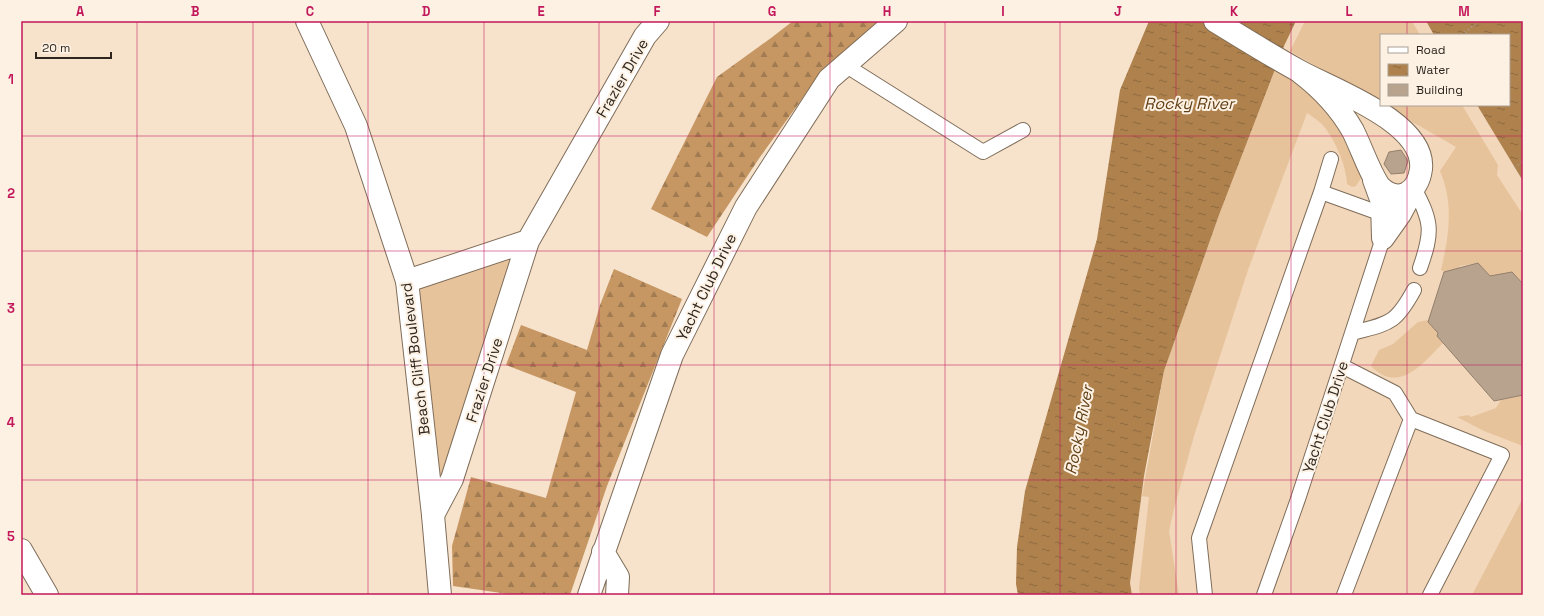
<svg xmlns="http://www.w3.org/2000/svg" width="1544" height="616" font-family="'Space Grotesk',sans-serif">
<defs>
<pattern id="forest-firs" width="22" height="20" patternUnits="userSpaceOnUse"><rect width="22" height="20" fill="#c69763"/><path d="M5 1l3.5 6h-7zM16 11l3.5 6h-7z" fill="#a17b51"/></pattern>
<pattern id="water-ripples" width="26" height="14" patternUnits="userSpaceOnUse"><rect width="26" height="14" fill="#ae814d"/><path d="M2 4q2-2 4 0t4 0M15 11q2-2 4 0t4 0" fill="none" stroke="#8e693f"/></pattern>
</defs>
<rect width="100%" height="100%" fill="#f7e2cc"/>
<!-- built -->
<path fill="#f2d7bb" d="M1296,21h130l8,14h-53v70h96l46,76v414h-391l-2,-12 14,-107 75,-261 65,-169z"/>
<!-- grass -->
<path fill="#e7c39c" d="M1305,21h107l8,14h-39v69l-91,-53z
M1275,70l40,25 21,21 23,47 2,15 -5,8 -4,1 -5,-3c-1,-19 -10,-39 -21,-55 -4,-6 -13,-12 -19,-16l-59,157 -54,166 -20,73 -5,22 10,64h-39l-1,-7 10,-91 -7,-1 22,-125 55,-156z
M1383,105h79l36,60 -1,10 26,40v69l-33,-8 -12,-13 -18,3 -1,3 -15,3 -3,-2c8,-34 13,-66 -1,-99l16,-24z
M528,241l-95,274 -26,-234z
M1428,320l10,13 -1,3 6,7c-20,20 -44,52 -72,23l8,-16 14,-6 25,-22z
M1523,395v51l-39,-15 -27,-14 11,-2 3,2 25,-9 5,-8z
M1523,498v97h-51z"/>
<!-- forest -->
<path fill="url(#forest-firs)" d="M793,21h85l-58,53 -60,83 -53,80 -56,-28 66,-132 54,-39z
M614,269l68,30 -75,187 -37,109h-54l-63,-9 -1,-40 19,-69 75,21 30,-106 -70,-27 15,-40 66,25 13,-45z"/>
<!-- water -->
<path fill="url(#water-ripples)" d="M1149,21h147l-12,25 -65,169 -55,156 -20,105 -14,107 2,12h-114l-2,-11 1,-37 8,-56 72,-252 23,-149z
M1426,21h97v160l-46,-76h32v-70h-75z"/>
<!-- building -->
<path fill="#b7a38e" stroke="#93806c" d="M1401,150l7,11 -4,12 -13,1 -7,-10 5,-12z
M1478,263l12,13 22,-4 11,12v111l-29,6 -57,-65 1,-3 -10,-11 16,-50z"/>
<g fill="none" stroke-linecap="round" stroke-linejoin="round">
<defs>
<path id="lane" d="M845,65l138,87 40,-22
M1331,159l-10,33 61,22
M1414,188c18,34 19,43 6,80
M1352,333c37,-10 43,-8 62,-43
M1342,366l53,27 16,26 -67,176
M1411,419l91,36 -72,140
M1205,595l-6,-57 122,-346
M1264,595l34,-96 85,-261"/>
<path id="street" d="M1215,21c28,17 55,34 84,50 32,18 127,51 122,98 -3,24 -23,36 -42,17 -11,-17 -17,-37 -26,-55 -13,-23 -32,-43 -53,-59
M1374,180l8,22 1,36 17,-24 14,-26
M407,281l121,-40
M433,515l19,-36 76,-238 117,-205 13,-15
M21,550l26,45
M603,552l15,25 -1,18
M589,595l83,-240 74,-148 83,-128 67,-58"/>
<path id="secondary" d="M307,21l49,105 51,155 26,234 7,80"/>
</defs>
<!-- lane casing -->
<use href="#lane" stroke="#7f6d59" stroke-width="16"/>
<!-- street casing -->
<use href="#street" stroke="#7f6d59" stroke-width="24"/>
<!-- secondary casing -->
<use href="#secondary" stroke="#7f6d59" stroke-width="24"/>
<!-- path -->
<path stroke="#ac9c8b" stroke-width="2.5" stroke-dasharray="1 3" stroke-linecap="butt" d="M1462,35l17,-14
M1515,168l8,-7"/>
<!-- lane -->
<use href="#lane" stroke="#fff" stroke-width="14"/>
<!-- street -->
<use href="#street" stroke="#fff" stroke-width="22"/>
<!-- secondary -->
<use href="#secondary" stroke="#fff" stroke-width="22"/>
</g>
<!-- grid -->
<path fill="none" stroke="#c2185b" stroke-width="1" stroke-opacity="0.55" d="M137,21v574M253,21v574M368,21v574M484,21v574M599,21v574M714,21v574M830,21v574M945,21v574M1060,21v574M1176,21v574M1291,21v574M1407,21v14M1407,105v490M21,136h1502M21,251h1502M21,365h1502M21,480h1502"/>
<g text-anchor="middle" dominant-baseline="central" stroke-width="4" stroke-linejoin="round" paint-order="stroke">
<!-- street labels -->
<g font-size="15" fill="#2e261e" stroke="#fdf1e3">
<text transform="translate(622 78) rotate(-60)">Frazier Drive</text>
<text transform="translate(706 287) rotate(-64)">Yacht Club Drive</text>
<text transform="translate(415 359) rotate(-97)">Beach Cliff Boulevard</text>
<text transform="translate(484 380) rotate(-72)">Frazier Drive</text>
<text transform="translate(1325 417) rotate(-72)">Yacht Club Drive</text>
</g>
<!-- water labels -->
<g font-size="16" font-style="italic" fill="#614018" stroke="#fdf1e3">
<text x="1189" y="103">Rocky River</text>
<text transform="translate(1079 430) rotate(-79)">Rocky River</text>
</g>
</g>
<!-- border -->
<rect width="1544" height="616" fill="none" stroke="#fdf1e3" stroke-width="44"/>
<!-- legend -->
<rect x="1380" y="34" width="130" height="72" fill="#fdf1e3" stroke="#aaa094"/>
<rect x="1388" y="47" width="20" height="6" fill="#ffffff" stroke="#aaa094"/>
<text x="1416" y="54" font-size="12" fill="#2e261e">Road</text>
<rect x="1388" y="64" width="20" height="12" fill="url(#water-ripples)" stroke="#aaa094"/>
<text x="1416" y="74" font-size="12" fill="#2e261e">Water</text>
<rect x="1388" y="84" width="20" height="12" fill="#b7a38e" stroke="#aaa094"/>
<text x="1416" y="94" font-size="12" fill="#2e261e">Building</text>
<!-- scale -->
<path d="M36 52v6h75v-6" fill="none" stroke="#2e261e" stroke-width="2"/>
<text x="42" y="52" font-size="12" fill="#2e261e" stroke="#fdf1e3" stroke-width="3" paint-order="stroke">20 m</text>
<rect x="22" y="22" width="1500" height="572" fill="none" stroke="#c2185b" stroke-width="1.5"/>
<g font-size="13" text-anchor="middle" font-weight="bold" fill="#c2185b">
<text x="80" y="16">A</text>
<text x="195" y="16">B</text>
<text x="310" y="16">C</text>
<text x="426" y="16">D</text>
<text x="541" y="16">E</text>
<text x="657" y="16">F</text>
<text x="772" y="16">G</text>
<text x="887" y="16">H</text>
<text x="1003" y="16">I</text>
<text x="1118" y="16">J</text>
<text x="1234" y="16">K</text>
<text x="1349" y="16">L</text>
<text x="1464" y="16">M</text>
<text x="11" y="84">1</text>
<text x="11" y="198">2</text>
<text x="11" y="313">3</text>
<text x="11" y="427">4</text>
<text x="11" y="541">5</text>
</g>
</svg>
